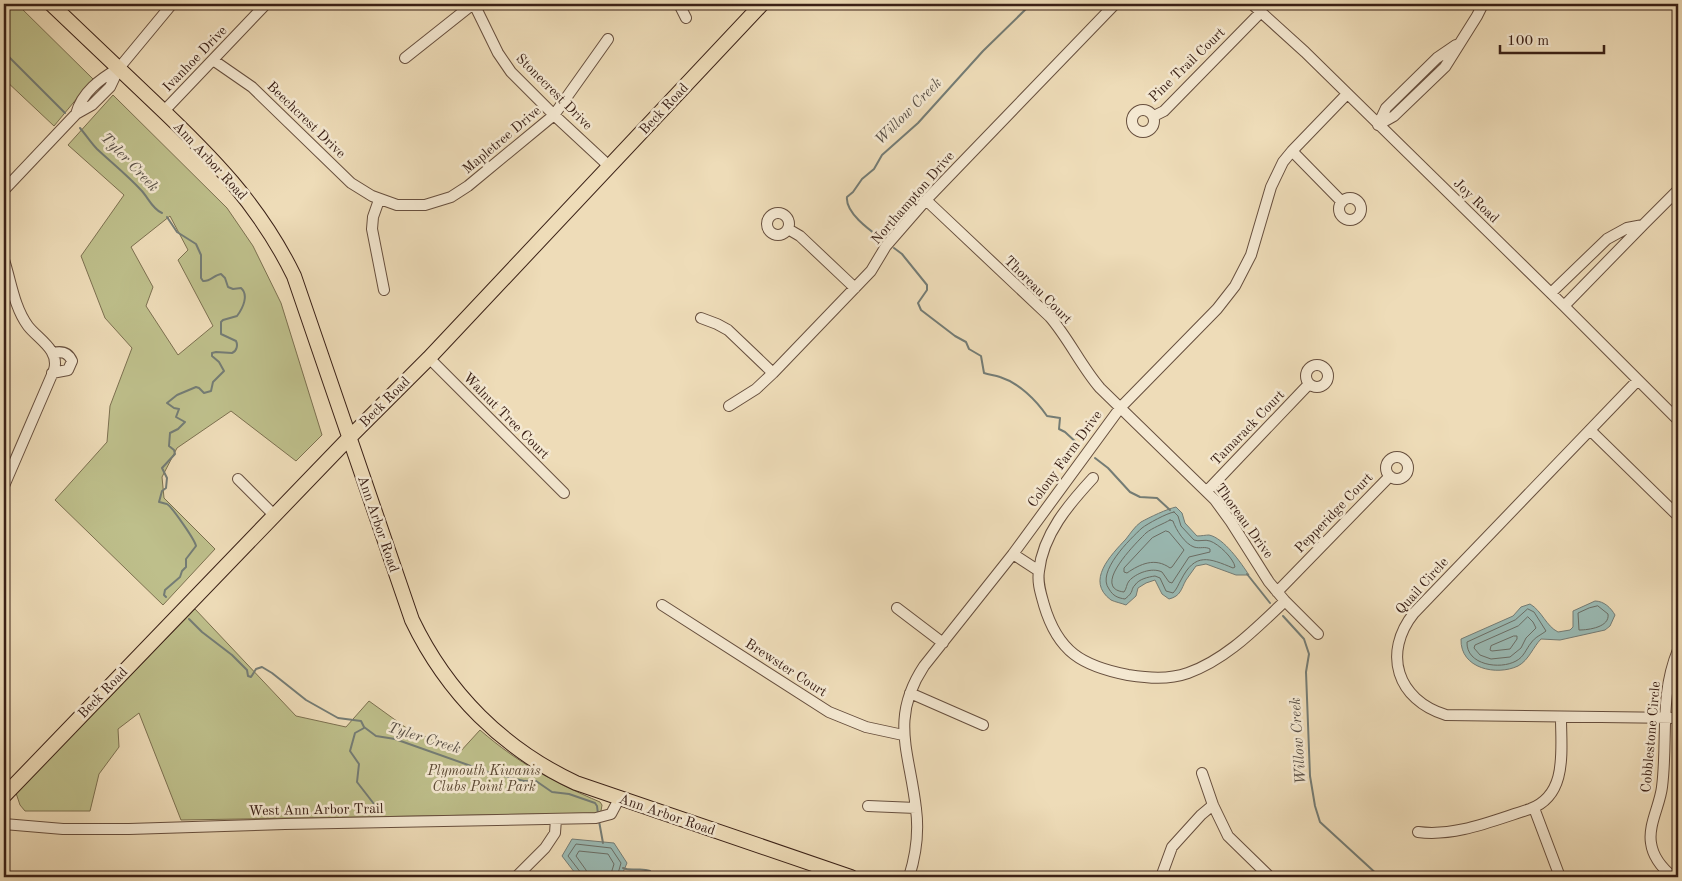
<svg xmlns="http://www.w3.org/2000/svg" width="1682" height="881" font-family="'Old Standard TT',serif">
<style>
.green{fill:#bebf8b;stroke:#7c7050;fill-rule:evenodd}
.water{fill:#9abab4;stroke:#747c75}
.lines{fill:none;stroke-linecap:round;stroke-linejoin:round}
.shore{stroke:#6a6d65;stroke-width:1}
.stream{stroke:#747c75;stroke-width:2}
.minor-casing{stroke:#674f3e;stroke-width:12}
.major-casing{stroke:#3a2016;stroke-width:16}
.minor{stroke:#f4e8d1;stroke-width:10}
.major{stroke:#eedcb8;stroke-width:14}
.labels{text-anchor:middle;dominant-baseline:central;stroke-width:5;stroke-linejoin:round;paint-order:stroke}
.street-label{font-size:14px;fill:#3a2016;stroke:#f4e8d1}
.park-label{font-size:14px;font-style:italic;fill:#5b4833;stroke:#f4e8d1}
.water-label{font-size:15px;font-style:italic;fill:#574e45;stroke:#f4e8d1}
</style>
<rect width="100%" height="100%" fill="#eedcb8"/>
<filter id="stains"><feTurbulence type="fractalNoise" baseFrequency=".004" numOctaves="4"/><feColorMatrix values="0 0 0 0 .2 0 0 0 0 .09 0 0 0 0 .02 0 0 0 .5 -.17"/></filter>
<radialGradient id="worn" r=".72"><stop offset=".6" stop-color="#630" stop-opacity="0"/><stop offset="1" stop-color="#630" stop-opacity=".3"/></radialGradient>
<!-- green -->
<path class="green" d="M4,4H17L93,79L54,126L4,79Z
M113,95L227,208L253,246L281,303L322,435L296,461L231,411L177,448L162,477L164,498L215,549L163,605L55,500L107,442L110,406L132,348L105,318L81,256L124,195L68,145ZM170,216L188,250L178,260L213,326L178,355L146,306L153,287L131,247Z
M195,609L296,716L346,727L369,701L405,727L459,753L480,730C518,763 553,782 600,802L602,805L601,811L599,813L181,820L139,713L118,729L119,747L99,774L90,811H25L20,805L16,793Z"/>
<!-- water -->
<path class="water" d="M1176,507L1182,513L1185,523L1197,536C1201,536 1206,535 1209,535C1224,538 1241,563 1249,575H1236L1206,564L1196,566C1193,571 1189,575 1186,580C1181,589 1181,596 1169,599L1162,594L1155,580L1146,583L1138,588L1136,596L1126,605C1121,603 1115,602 1111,600C1085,581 1111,555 1126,539C1130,534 1135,526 1141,522C1150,517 1167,509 1176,507Z
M1595,601C1604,601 1611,608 1615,615L1610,626L1605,630L1560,640L1541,639C1533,647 1529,660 1518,666C1497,676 1460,669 1461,639L1513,616L1521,607L1530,604C1542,611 1546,626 1558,632L1570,630L1573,627V611Z
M572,839L614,843L627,863L621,877H578L562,856Z"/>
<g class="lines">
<!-- shore -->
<path class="shore" d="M1174,512L1178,516L1181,526L1194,540C1199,542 1205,539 1210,541C1219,544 1234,559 1235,567L1233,568C1209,558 1195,552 1181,580C1178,585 1177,589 1173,593L1166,591L1160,578L1155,576C1148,577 1139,579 1135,585C1130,590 1135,591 1125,599C1118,598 1113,596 1109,589C1096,572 1130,539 1142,528C1147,524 1167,513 1174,512Z
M1170,520L1173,521C1176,530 1185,544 1194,547C1200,549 1205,546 1210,549V552L1189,557L1172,583L1169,582L1162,572C1152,567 1136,573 1129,581C1126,585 1127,588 1124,592C1090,588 1137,542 1146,533C1152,528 1163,524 1170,520Z
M1166,531L1169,532L1184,550L1172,567L1170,568C1155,557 1140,564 1127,573L1124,572V568L1152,538Z
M1598,606L1608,614C1610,627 1589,630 1579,630L1578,613L1589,608Z
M1528,609L1534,612L1546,631C1541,635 1535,637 1531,643C1526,649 1524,657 1516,661C1500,670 1466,665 1467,642L1515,620Z
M1528,617L1533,622L1536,628L1526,638L1521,648L1510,657L1491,659L1480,655L1474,648L1475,645L1518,626Z
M1514,636H1517V639L1510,649L1492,651L1490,650L1491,646Z
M582,877L581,873L568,856L576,844L611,848L621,863L617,877
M588,877L586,870L576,856L579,851L608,854L614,864L610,877"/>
<!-- stream -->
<path class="stream" d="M4,52L65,113
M80,128C86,135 91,143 97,149C112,163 127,175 141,190C148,197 152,209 162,213
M882,239C871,231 845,213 847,197L853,192L862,179L874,169L882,155L918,123L983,51L1028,7V4
M894,248L902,254L927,285V290L918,303L921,310L955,336L966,342L969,349L981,356L984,373C990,375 995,375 1000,377C1019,383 1036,400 1047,416L1060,418L1059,429L1065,432L1078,444
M1095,458L1108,468L1130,492L1140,497L1157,498L1170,510
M1247,574L1270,603
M166,597L164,595L165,590L180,577L182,571L186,567V559L196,546C195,540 172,507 167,504C166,504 160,502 159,502L162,491L166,488L167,478L162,468L175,454L174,450L169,446L170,433L178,429L185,422L176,417L179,409L174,408L167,403L177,395L196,387L199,388L204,393L211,391L213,382L224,371L219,362L212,356V353L216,352L232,353C237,351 238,345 236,341L221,334V322L223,320L237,316C243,308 249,295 241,288L233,289L228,287L225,278L221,274C214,275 210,282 203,281L201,278V255L196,244L177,232L167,217
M1283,616L1304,639L1309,654L1306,672L1310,776L1315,806L1320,822L1380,877
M189,619L202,632L232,655L247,670L248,676L251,677L256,669L262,667L272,673L306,700L338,718L361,721L364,727L376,736L395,739L488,772L524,781H536L552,792L569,794L595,803L597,806L598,814
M364,728L355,733L350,751L359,764L357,782L374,804L375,814
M599,821L603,843
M623,868C632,872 641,867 650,871"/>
<!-- minor casing -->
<g class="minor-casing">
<path id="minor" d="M474,4L498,53L511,72L554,115L610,167
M679,4L686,18
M1252,4L1305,52L1564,306L1678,420
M405,58L473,4
M213,60L252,87L351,183L372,196L397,205H425L451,197L468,186L554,115L608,39
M1132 121a11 11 0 1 1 22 0a11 11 0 1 1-22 0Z
M164,111L266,4
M76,114C82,92 100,79 119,68
M1154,116L1164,111L1261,12
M1378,125L1394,116L1445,67L1477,16L1483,4
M1378,125L1386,108L1437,58L1456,45
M1292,151L1342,202
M4,190L76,114L92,105L110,87L119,68L172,4
M1339 209a11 11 0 1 1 22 0a11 11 0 1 1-22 0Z
M379,200L373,217L372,229L384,290
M926,200L1050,317C1069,339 1081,366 1100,388L1215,500L1231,522L1269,582L1285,601L1318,634
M767 224a11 11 0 1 1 22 0a11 11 0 1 1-22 0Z
M1643,225L1678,190
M788,229L800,236L855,288
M4,260C11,281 14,307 28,326C38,339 60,350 54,370L4,486
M1551,293L1607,239L1627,228L1643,225L1564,306
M701,318L717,324L728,330L773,373
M429,358L564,493
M1306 376a11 11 0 1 1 22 0a11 11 0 1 1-22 0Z
M52,373L68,370L72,361C68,352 61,351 53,353
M1638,380L1414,613C1382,653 1397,700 1446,715L1678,718
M729,406L756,389L773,373L871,271L886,246L926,200L1115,4
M1590,430L1678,516
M1386 468a11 11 0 1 1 22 0a11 11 0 1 1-22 0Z
M1093,478C1069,504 1043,534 1039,571C1037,583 1041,594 1044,605C1058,652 1082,666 1128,675C1148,678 1168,680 1188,673C1227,659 1256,628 1285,601
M238,479L274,515
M1207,491L1309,384
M1013,554L1039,571
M1277,592L1390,476
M662,605L829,712L866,727L903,735
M897,608L943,643
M910,693L983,725
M1202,773L1213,805L1228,836L1270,877
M868,806L916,808
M1534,808L1560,877
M4,824L63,829H129L285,824L596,818L611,814L619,799
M1418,832C1456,837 1494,820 1530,809C1568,795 1561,751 1561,717
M516,877L545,848L555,833L556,819
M909,877C916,855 919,832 916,809C910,753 889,719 924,666L1013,554L1120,408L1217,309L1235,286L1251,255L1271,187L1283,162L1292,151L1347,94
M1161,877L1172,847L1201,815L1213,805
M1673,877C1662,868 1653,858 1651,843C1648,825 1660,805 1662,787C1668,740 1659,696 1678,650"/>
</g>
<!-- major casing -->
<g class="major-casing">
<path id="major" d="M51,4C85,36 119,69 154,102C211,156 259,204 294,276L412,620C447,693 503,749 576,783L851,877
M4,796L349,438L429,358L762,4"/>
</g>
<!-- minor -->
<use href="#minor" class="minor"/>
<!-- major -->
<use href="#major" class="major"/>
</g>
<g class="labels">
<!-- street labels -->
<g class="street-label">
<text transform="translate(195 59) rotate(-46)">Ivanhoe Drive</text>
<text transform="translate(1187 65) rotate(-44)">Pine Trail Court</text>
<text transform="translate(554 92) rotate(45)">Stonecrest Drive</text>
<text transform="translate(664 109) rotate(-47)">Beck Road</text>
<text transform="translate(306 120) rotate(44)">Beechcrest Drive</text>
<text transform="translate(502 140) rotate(-40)">Mapletree Drive</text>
<text transform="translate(210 161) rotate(47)">Ann Arbor Road</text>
<text transform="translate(913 198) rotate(-49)">Northampton Drive</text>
<text transform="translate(1476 201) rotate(44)">Joy Road</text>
<text transform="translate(1038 290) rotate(45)">Thoreau Court</text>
<text transform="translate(385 402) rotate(-45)">Beck Road</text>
<text transform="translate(506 416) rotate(45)">Walnut Tree Court</text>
<text transform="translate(1248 428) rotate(-46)">Tamarack Court</text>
<text transform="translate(1065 459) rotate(-54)">Colony Farm Drive</text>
<text transform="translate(1334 513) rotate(-46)">Pepperidge Court</text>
<text transform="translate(1244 521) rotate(54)">Thoreau Drive</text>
<text transform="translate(378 524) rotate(71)">Ann Arbor Road</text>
<text transform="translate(1422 586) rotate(-48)">Quail Circle</text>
<text transform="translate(786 668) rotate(33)">Brewster Court</text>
<text transform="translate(103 693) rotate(-46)">Beck Road</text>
<text transform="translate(1651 737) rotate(-85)">Cobblestone Circle</text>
<text transform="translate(316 810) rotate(-1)">West Ann Arbor Trail</text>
<text transform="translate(667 815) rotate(19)">Ann Arbor Road</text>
</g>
<!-- park labels -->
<g class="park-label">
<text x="484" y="771">Plymouth Kiwanis<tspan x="484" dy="16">Clubs Point Park</tspan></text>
</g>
<!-- water labels -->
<g class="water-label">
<text transform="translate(909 112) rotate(-45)">Willow Creek</text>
<text transform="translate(129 163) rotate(46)">Tyler Creek</text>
<text transform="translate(424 739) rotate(17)">Tyler Creek</text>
<text transform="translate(1299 741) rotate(-94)">Willow Creek</text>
</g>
</g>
<!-- margin -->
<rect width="1682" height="881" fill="none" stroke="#eedcb8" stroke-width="20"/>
<rect x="5" y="5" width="1672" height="871" fill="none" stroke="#3a2016" stroke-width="2.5"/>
<rect x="10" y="10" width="1662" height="861" fill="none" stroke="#3a2016"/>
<!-- scale -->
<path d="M1500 45v8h104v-8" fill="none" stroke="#3a2016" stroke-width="2.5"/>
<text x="1507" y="45" font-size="15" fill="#3a2016" stroke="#f4e8d1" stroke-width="4" paint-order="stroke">100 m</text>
<rect width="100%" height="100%" filter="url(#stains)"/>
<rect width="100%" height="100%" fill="url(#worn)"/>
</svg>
